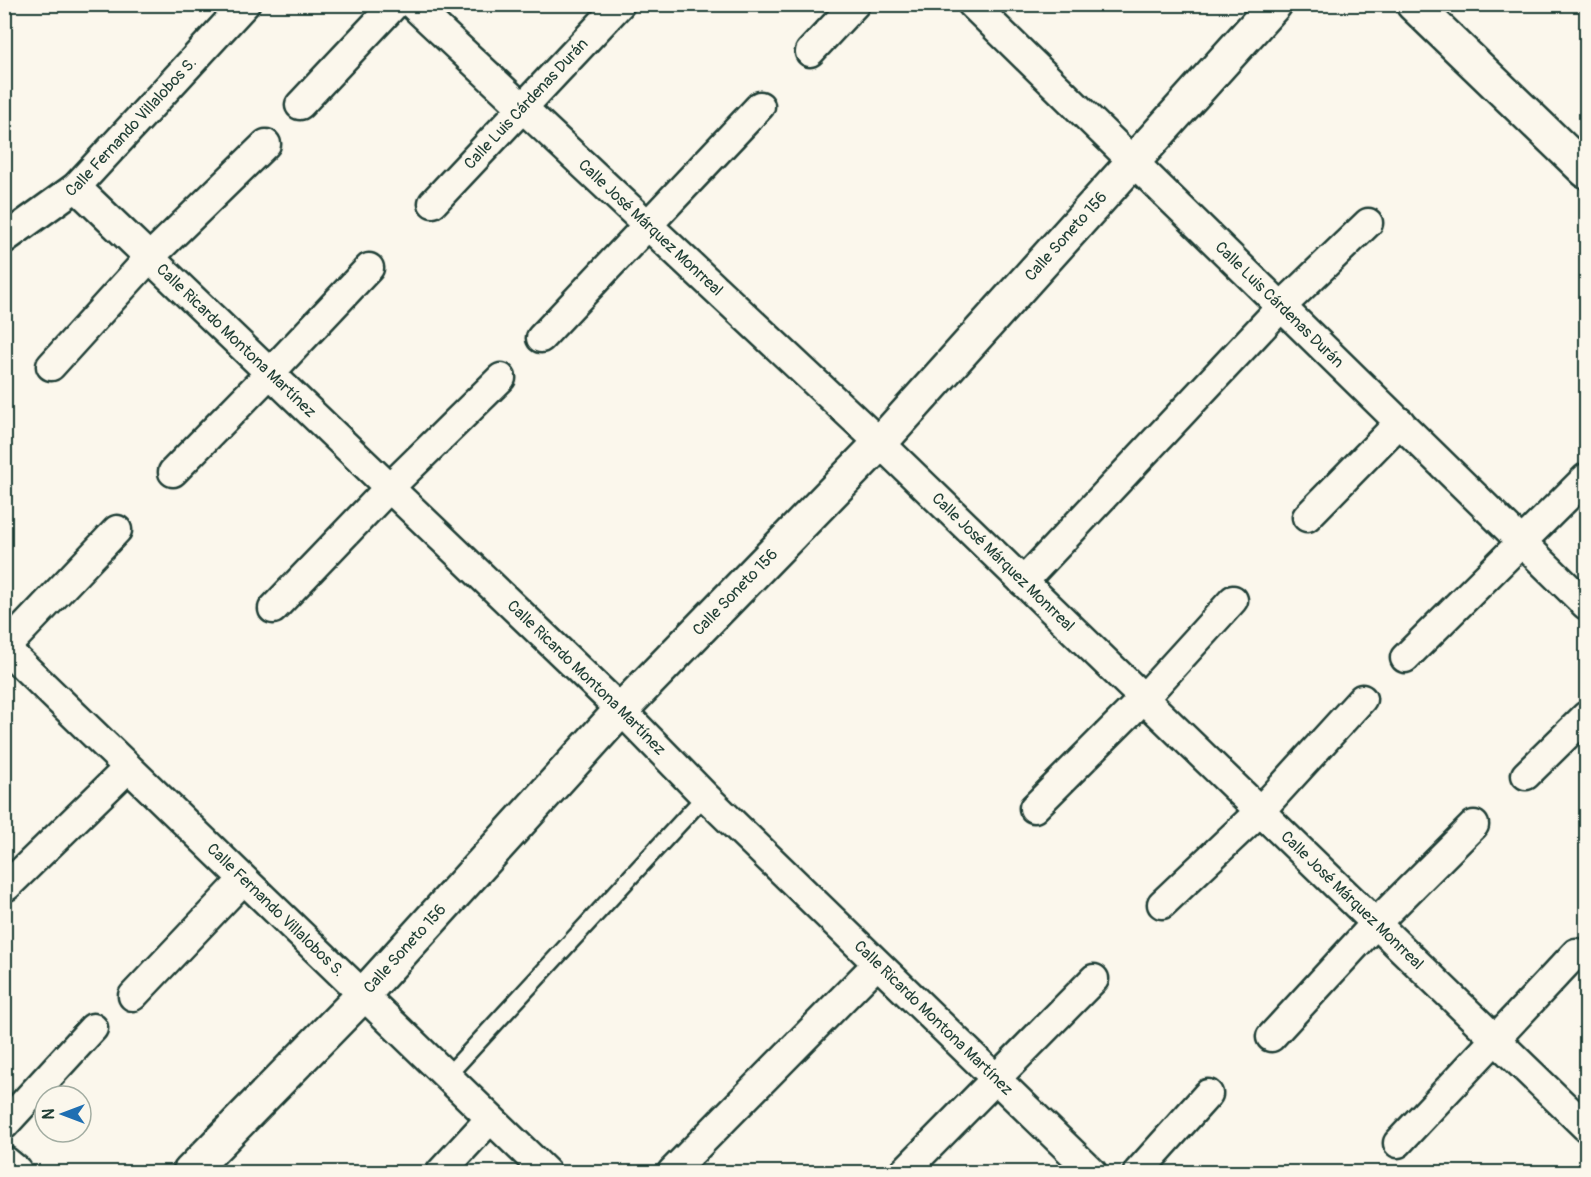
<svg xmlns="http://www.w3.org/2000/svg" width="1591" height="1177" font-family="Pangolin,sans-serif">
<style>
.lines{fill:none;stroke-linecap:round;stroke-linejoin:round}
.lane-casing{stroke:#1f3d34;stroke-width:20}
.street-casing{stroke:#1f3d34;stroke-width:33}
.secondary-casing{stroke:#1f3d34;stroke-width:38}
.lane{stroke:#fbf7ec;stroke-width:15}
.street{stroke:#fbf7ec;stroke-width:28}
.secondary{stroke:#fbf7ec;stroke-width:33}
.labels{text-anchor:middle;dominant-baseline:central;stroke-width:4.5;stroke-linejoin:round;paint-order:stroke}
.street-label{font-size:16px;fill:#1f3d34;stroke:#fbf7ec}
</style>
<rect width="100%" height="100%" fill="#fbf7ec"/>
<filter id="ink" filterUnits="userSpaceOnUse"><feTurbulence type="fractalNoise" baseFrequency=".0167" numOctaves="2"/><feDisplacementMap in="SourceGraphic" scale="12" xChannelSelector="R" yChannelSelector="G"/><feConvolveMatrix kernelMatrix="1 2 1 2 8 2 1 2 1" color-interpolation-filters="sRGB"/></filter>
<g filter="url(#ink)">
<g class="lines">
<!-- lane casing -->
<g class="lane-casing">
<path id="lane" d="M447,1076L705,796"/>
</g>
<!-- street casing -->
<g class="street-casing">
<g id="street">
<path id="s1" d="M412,4L880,443L1586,1127"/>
<path id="s2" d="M972,4L1586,605"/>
<path d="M810,52L855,4"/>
<path d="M300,105L395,4"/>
<path id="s3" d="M76,187L621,710L705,796L1092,1172"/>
<path id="s4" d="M433,203L620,4"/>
<path id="s5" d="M4,239L76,187L245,4"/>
<path d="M541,338L760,106"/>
<path d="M51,366L150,257L266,144"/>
<path d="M173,472L270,373L369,268"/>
<path d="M1307,517L1400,422"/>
<path d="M1023,582L1281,307L1368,223"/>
<path d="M273,609L388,489L501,378"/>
<path id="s6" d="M4,647L546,1172"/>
<path d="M4,649L117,530"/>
<path d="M1405,658L1586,478"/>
<path d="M1526,775L1586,716"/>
<path d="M1034,808L1143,699L1233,600"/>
<path d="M7,886L128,768"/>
<path d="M1162,904L1260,811L1362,699"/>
<path d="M133,996L243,880"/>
<path d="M1271,1037L1376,923L1474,825"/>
<path d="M4,1125L93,1028"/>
<path d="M1398,1143L1576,953"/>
<path d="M441,1172L490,1119"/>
<path d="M672,1172L877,964"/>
<path d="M904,1172L1094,979"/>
<path d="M1138,1172L1208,1094"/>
</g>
</g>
<!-- secondary casing -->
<g class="secondary-casing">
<g id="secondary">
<path d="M1413,4L1586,171"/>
<path d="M4,1163L15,1172"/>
<path id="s7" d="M190,1172L362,996L621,710L880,443L1275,4"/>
</g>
</g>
<!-- lane -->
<use href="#lane" class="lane"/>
<!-- street -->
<use href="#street" class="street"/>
<!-- secondary -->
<use href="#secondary" class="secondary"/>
</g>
</g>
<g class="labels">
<!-- street labels -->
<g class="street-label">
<text stroke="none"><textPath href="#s4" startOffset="136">Calle Luis Cárdenas Durán</textPath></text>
<text stroke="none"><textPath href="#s5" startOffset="170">Calle Fernando Villalobos S.</textPath></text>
<text stroke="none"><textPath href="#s1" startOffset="327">Calle José Márquez Monrreal</textPath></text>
<text stroke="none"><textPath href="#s7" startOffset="1282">Calle Soneto 156</textPath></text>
<text stroke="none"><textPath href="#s2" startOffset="430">Calle Luis Cárdenas Durán</textPath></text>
<text stroke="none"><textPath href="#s3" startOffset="222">Calle Ricardo Montona Martínez</textPath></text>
<text stroke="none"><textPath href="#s1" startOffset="813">Calle José Márquez Monrreal</textPath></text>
<text stroke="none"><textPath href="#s7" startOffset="796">Calle Soneto 156</textPath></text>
<text stroke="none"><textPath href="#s3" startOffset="708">Calle Ricardo Montona Martínez</textPath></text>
<text stroke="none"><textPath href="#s1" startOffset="1299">Calle José Márquez Monrreal</textPath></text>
<text stroke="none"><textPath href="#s6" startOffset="378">Calle Fernando Villalobos S.</textPath></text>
<text stroke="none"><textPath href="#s7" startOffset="310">Calle Soneto 156</textPath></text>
<text stroke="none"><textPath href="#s3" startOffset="1194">Calle Ricardo Montona Martínez</textPath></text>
</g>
</g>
<!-- margin -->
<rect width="1591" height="1177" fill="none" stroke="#fbf7ec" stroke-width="24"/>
<rect x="12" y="12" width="1567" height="1153" fill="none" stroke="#1f3d34" stroke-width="2" filter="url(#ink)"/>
<!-- north arrow -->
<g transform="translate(63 1114) rotate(270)"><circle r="28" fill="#fbf7ec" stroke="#a3ada2" stroke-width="1.5"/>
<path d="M0-4.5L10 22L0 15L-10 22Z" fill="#1f6fb2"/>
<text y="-9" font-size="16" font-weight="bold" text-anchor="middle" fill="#1f3d34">N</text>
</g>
</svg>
